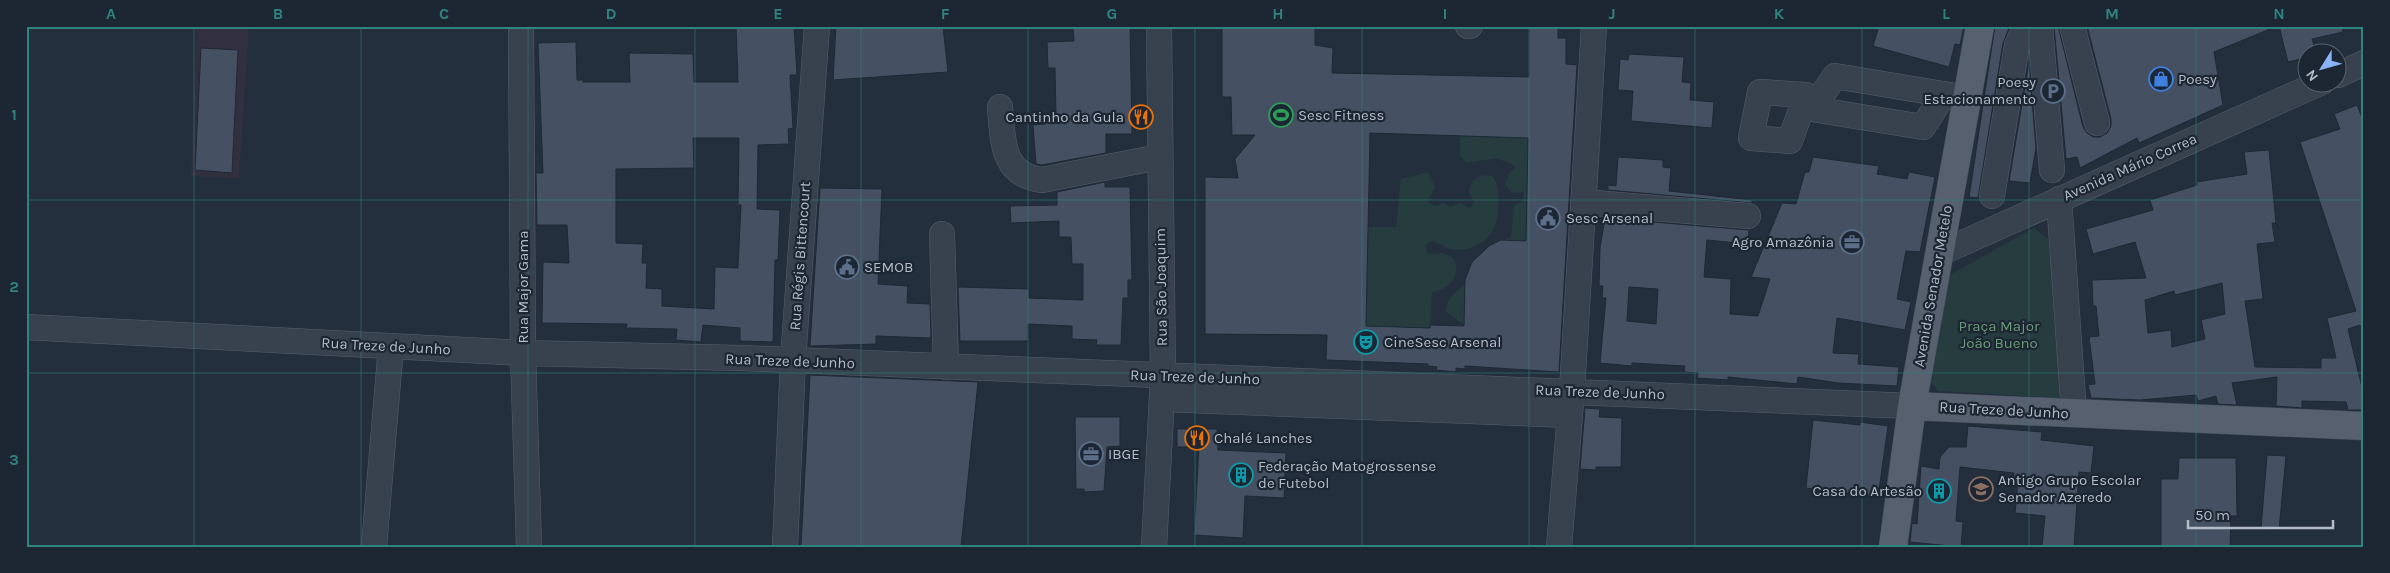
<svg xmlns="http://www.w3.org/2000/svg" width="2390" height="573" font-family="Karla,sans-serif">
<style>
.medical{fill:#32303f}
.green{fill:#263c3f}
.building{fill:#455162;stroke:#1f2835;fill-rule:evenodd}
.lines{fill:none;stroke-linecap:round;stroke-linejoin:round}
.minor-casing{stroke:#565f6c;stroke-width:26}
.major-casing{stroke:#414a57;stroke-width:29}
.minor{stroke:#38414e;stroke-width:25}
.major{stroke:#56606e;stroke-width:28}
.grid{fill:none;stroke:#308480;stroke-width:1;stroke-opacity:0.55}
.labels{text-anchor:middle;dominant-baseline:central;stroke-width:4.5;stroke-linejoin:round;paint-order:stroke}
.poi-label{font-size:15px;fill:#b4bcc9;stroke:#1d2633;text-anchor:start}
.street-label{font-size:15px;fill:#b4bcc9;stroke:#1d2633}
.park-label{font-size:15px;fill:#6b9a76;stroke:#1d2633}
.neatline{fill:none;stroke:#308480;stroke-width:2}
.grid-label{font-size:16px;text-anchor:middle;font-weight:bold;fill:#308480}
</style>
<rect width="100%" height="100%" fill="#242f3e"/>
<!-- medical -->
<path class="medical" d="M197,26H249L239,178L191,176Z"/>
<!-- green -->
<path class="green" d="M1460,136L1528,138L1526,241L1504,240L1511,237L1514,205L1522,202L1524,192L1513,193L1505,185L1508,175L1516,166L1496,158L1466,163L1460,156Z
M1428,172L1435,187L1428,201L1429,203L1436,206L1444,203L1450,207L1461,203L1469,208L1472,206L1474,201L1469,193C1469,180 1479,173 1492,176C1500,185 1498,196 1498,209C1498,234 1479,253 1452,249C1444,248 1439,242 1431,241L1425,246L1427,253C1433,256 1440,251 1446,254C1461,260 1458,278 1447,286C1443,289 1437,291 1432,293L1430,328L1366,326L1368,227H1396L1401,179Z
M2034,228L2048,239L2051,259L2063,388L2058,398L1938,391L1930,381L1948,276Z
M1465,285L1466,326L1445,311C1446,300 1456,291 1465,285Z"/>
<!-- building -->
<path class="building" d="M736,26H794L797,75H790L793,128L788,129L789,144L758,145L757,209L780,210L778,260H775L773,342L740,341V328L703,325L701,342L676,340L677,329L626,328L627,324L542,323L543,262L569,263L567,225H537L536,173H543L538,43L576,42L577,80H583V82H630L629,53L693,54L694,82H738ZM693,138H739L738,205H741L738,268L715,267L714,309L662,306V289L646,288L647,263H642L643,244L616,243V169L694,168Z
M836,26H943L948,72L833,80Z
M1073,26H1130L1132,134H1106V153L1042,165L1036,164L1033,125L1045,124V116L1056,115L1055,68H1048L1047,42L1074,41Z
M1222,26H1315V45L1333,48L1332,73L1529,77V26H1558V38H1566V64L1577,65L1559,372L1465,366V369L1456,368V372L1436,370L1437,367L1428,366V364L1326,360L1327,335L1205,334V177L1238,178L1235,159L1255,135H1232L1231,97H1222ZM1370,133L1528,138L1526,241L1501,240L1489,246L1472,262L1465,280L1464,326L1430,325V328L1366,326Z
M1879,26H1964L1960,45L1955,44L1949,67L1873,46Z
M1995,26H2010L2003,43L1978,198L1969,197Z
M2054,26H2058L2083,127L2087,133L2093,137H2100L2107,133L2111,126V119L2087,26L2275,27L2214,52L2223,105L2139,143L2137,138L2080,168L2077,157L2066,159Z
M2279,26H2342L2343,32L2312,39L2316,52H2308V57L2288,62Z
M201,48L238,50L232,173L195,170Z
M1629,54L1684,57L1682,82L1691,83L1690,100L1714,102L1712,128L1631,121L1633,91L1618,90L1620,59L1628,60Z
M2029,63L2036,148L2030,183L2009,181Z
M2357,105L2364,123V326L2361,327L2360,325L2348,329L2364,396V410H2348L2346,402L2302,401V408L2276,406L2277,377L2232,383L2237,405L2218,404L2216,396L2198,401L2196,395L2140,400L2091,398L2088,385L2095,384L2089,337L2099,336L2096,306H2093L2092,280L2146,278L2135,242L2093,254L2086,229L2153,210L2150,200L2197,185L2196,182L2247,174L2244,152L2269,150L2276,223H2272L2275,242L2257,244L2263,299L2245,301L2255,367L2321,368V358H2336L2327,318L2356,311L2300,142L2340,129L2334,114ZM2222,283L2225,314L2201,320L2205,339L2172,347L2171,330L2148,333L2145,300L2174,291L2175,295Z
M1618,157L1663,160V167L1671,168L1669,191L1752,200V203L1608,190V185L1616,186Z
M1813,157L1879,166L1877,174L1907,179L1909,172L1935,177L1920,252L1906,251L1897,299L1911,302L1905,330L1837,318L1833,353L1859,354L1858,364L1899,367L1897,386L1838,383L1798,377L1797,384L1728,377V380L1697,378L1698,373L1684,372L1685,366L1632,363V366L1600,363L1606,298H1602L1603,286H1599L1600,248L1605,218L1749,230L1748,244L1707,240L1704,277L1731,279L1730,314L1758,316L1770,279L1751,277L1782,203L1796,204L1805,172H1809ZM1629,287L1658,289L1656,324L1627,321Z
M1105,182V187H1130L1132,280H1128V298H1123L1121,345H1096L1097,340L1072,339V326L1028,324V341H960L958,287L1029,289V298L1083,300V264H1072L1071,237H1059V221L1011,223L1010,206L1057,205V192Z
M820,188L882,189L878,284L908,286L907,303L930,304L931,338L876,336V344L810,346Z
M810,375L978,382L961,547H801Z
M1585,408L1600,409L1599,417L1622,418L1621,467H1596V470L1580,469Z
M1075,417H1120V446L1107,447L1104,491L1084,492V489H1076Z
M1813,420L1860,425V422L1888,426L1878,497L1806,488Z
M1968,426L2042,432L2041,440L2094,446L2091,473L2079,472L2074,547H2042L2045,516L2015,513L2018,480H2013L2014,473L1960,467L1956,521L1963,522L1961,547L1910,542L1912,523L1917,524L1921,466L1939,469L1940,457L1949,447H1966Z
M1177,429H1217L1218,450L1286,453L1284,498L1245,496L1243,538L1194,535L1199,447H1177Z
M2267,455L2286,456L2279,530L2261,528Z
M2179,458H2236L2237,516H2231L2230,547H2161V479H2178Z"/>
<g class="lines">
<!-- minor casing -->
<g class="minor-casing">
<path id="minor" d="M521,26L523,353L529,547
M1468,26H1470
M2040,26L2052,170
M2072,26L2097,123
M2338,75L2364,63
M1000,107C1003,140 1001,175 1042,180L1159,157
M1802,107L1806,95L1760,92L1751,138L1790,141L1802,107L1812,109L1835,76L1967,98
M1812,109L1923,127L1944,94
M1992,196L2017,45L2026,26
M2059,199L2074,414
M1583,202L1748,216
M942,234L946,367
M1938,254L2322,82
M26,327L523,353L741,358L1912,406
M1162,399L1569,415
M374,547L391,346
M785,547L793,360L817,26
M1154,547L1163,376L1159,26
M1559,547L1572,390L1594,26"/>
</g>
<!-- major casing -->
<g class="major-casing">
<path id="major" d="M1912,406L2364,426
M1893,547L1912,406L1980,26"/>
</g>
<!-- minor -->
<use href="#minor" class="minor"/>
<!-- major -->
<use href="#major" class="major"/>
</g>
<!-- grid -->
<path class="grid" d="M194,26V547M361,26V547M528,26V547M695,26V547M861,26V547M1028,26V547M1195,26V547M1362,26V547M1529,26V547M1695,26V547M1862,26V547M2029,26V547M2196,26V547M26,200H2364M26,373H2364"/>
<!-- icons -->
<defs>
<g id="shop-ring" transform="scale(1.25)"><circle r="9.5" fill="#1d2633" stroke="#3f7fe0" stroke-width="1.5"/><path d="M-5-2.5h2.3a2.7 3.5 0 0 1 5.4 0H5L5.5 6h-11ZM-1.5-2.5h3a1.5 2.3 0 0 0-3 0Z" fill="#3f7fe0"/></g>
<g id="parking-ring" transform="scale(1.25)"><circle r="9.5" fill="#1d2633" stroke="#5c6f8a" stroke-width="1.5"/><path d="M-3.5-5.5H1a3.5 3.5 0 0 1 0 7H-1V5.5H-3.5ZM-1-3.4V-.6H.8a1.4 1.4 0 0 0 0-2.8Z" fill="#5c6f8a"/></g>
<g id="stadium-ring" transform="scale(1.25)"><circle r="9.5" fill="#1d2633" stroke="#2e9e5b" stroke-width="1.5"/><path d="M0-5a6.5 5 0 1 0 0 10a6.5 5 0 1 0 0-10ZM-3.5-1.8h7v3.6h-7Z" fill="#2e9e5b"/></g>
<g id="restaurant-ring" transform="scale(1.25)"><circle r="9.5" fill="#1d2633" stroke="#e8710a" stroke-width="1.5"/><path d="M-5-6h1v4h1v-4h1v4h1v-4h1v5L-1.5 .5V6h-2V.5L-5-1ZM5-6V6H3V1.5H1.5Q1.5-4 5-6Z" fill="#e8710a"/></g>
<g id="civic-ring" transform="scale(1.25)"><circle r="9.5" fill="#1d2633" stroke="#5c6f8a" stroke-width="1.5"/><path d="M-.6-6.5H3V-4.5H.6V-3L4-1V1h2V6H-6V1h2V-1L-.6-3ZM-1.2 2.5V6h2.4V2.5Z" fill="#5c6f8a"/></g>
<g id="office-ring" transform="scale(1.25)"><circle r="9.5" fill="#1d2633" stroke="#5c6f8a" stroke-width="1.5"/><path d="M-6-3h4V-5.5h4V-3h4V5H-6ZM-1-4.5V-3h2v-1.5ZM-6 0V1H6V0Z" fill="#5c6f8a"/></g>
<g id="theatre-ring" transform="scale(1.25)"><circle r="9.5" fill="#1d2633" stroke="#0f9aa8" stroke-width="1.5"/><path d="M-5-5.5Q0-4 5-5.5V0Q5 5 0 6Q-5 5-5 0ZM-3.3-2.5H-1v1.5H-3.3ZM1-2.5H3.3v1.5H1ZM-2.8 1Q0 5.5 2.8 1Z" fill="#0f9aa8"/></g>
<g id="building-ring" transform="scale(1.25)"><circle r="9.5" fill="#1d2633" stroke="#0f9aa8" stroke-width="1.5"/><path d="M-4-6H4V6H1V3H-1V6H-4ZM-2.5-4.3h1.7v1.8h-1.7ZM.8-4.3h1.7v1.8H.8ZM-2.5-1h1.7V.8h-1.7ZM.8-1h1.7V.8H.8Z" fill="#0f9aa8"/></g>
<g id="school-ring" transform="scale(1.25)"><circle r="9.5" fill="#1d2633" stroke="#8d6e63" stroke-width="1.5"/><path d="M0-5L7-2L0 1L-7-2ZM-4 1L0 2.5L4 1V4Q0 6-4 4Z" fill="#8d6e63"/></g>
</defs>
<g fill-rule="evenodd">
<use href="#shop-ring" x="2161" y="79"/>
<use href="#parking-ring" x="2053" y="91"/>
<use href="#stadium-ring" x="1281" y="115"/>
<use href="#restaurant-ring" x="1141" y="117"/>
<use href="#civic-ring" x="1548" y="218"/>
<use href="#office-ring" x="1852" y="242"/>
<use href="#civic-ring" x="847" y="267"/>
<use href="#theatre-ring" x="1366" y="342"/>
<use href="#restaurant-ring" x="1197" y="438"/>
<use href="#office-ring" x="1091" y="454"/>
<use href="#building-ring" x="1241" y="475"/>
<use href="#school-ring" x="1981" y="489"/>
<use href="#building-ring" x="1939" y="491"/>
</g>
<g class="labels">
<!-- poi labels -->
<g class="poi-label">
<text x="2178" y="79">Poesy</text>
<text x="2036" y="82" text-anchor="end">Poesy<tspan x="2036" dy="17">Estacionamento</tspan></text>
<text x="1298" y="115">Sesc Fitness</text>
<text x="1124" y="117" text-anchor="end">Cantinho da Gula</text>
<text x="1566" y="218">Sesc Arsenal</text>
<text x="1834" y="242" text-anchor="end">Agro Amazônia</text>
<text x="864" y="267">SEMOB</text>
<text x="1384" y="342">CineSesc Arsenal</text>
<text x="1214" y="438">Chalé Lanches</text>
<text x="1108" y="454">IBGE</text>
<text x="1258" y="466">Federação Matogrossense<tspan x="1258" dy="17">de Futebol</tspan></text>
<text x="1998" y="480">Antigo Grupo Escolar<tspan x="1998" dy="17">Senador Azeredo</tspan></text>
<text x="1922" y="491" text-anchor="end">Casa do Artesão</text>
</g>
<!-- street labels -->
<g class="street-label">
<text transform="translate(2130 167) rotate(-24)">Avenida Mário Correa</text>
<text transform="translate(800 256) rotate(-86)">Rua Régis Bittencourt</text>
<text transform="translate(1933 286) rotate(-80)">Avenida Senador Metelo</text>
<text transform="translate(523 287) rotate(-90)">Rua Major Gama</text>
<text transform="translate(1161 287) rotate(-91)">Rua São Joaquim</text>
<text transform="translate(386 346) rotate(3)">Rua Treze de Junho</text>
<text transform="translate(790 361) rotate(2)">Rua Treze de Junho</text>
<text transform="translate(1195 377) rotate(2)">Rua Treze de Junho</text>
<text transform="translate(1600 392) rotate(2)">Rua Treze de Junho</text>
<text transform="translate(2004 410) rotate(3)">Rua Treze de Junho</text>
</g>
<!-- park labels -->
<g class="park-label">
<text x="1999" y="326">Praça Major<tspan x="1999" dy="17">João Bueno</tspan></text>
</g>
</g>
<!-- border -->
<rect width="2390" height="573" fill="none" stroke="#1d2633" stroke-width="55"/>
<!-- north arrow -->
<g transform="translate(2322 68) rotate(233)"><circle r="24" fill="#1d2633" stroke="#59626f"/>
<path d="M0-4L9 19L0 12L-9 19Z" fill="#8ab4f8"/>
<text y="-8" font-size="14" font-weight="bold" text-anchor="middle" fill="#b4bcc9">N</text>
</g>
<!-- scale -->
<path d="M2188 520v8h145v-8" fill="none" stroke="#b4bcc9" stroke-width="2.5"/>
<text x="2195" y="520" font-size="15" fill="#b4bcc9" stroke="#1d2633" stroke-width="4" paint-order="stroke">50 m</text>
<rect x="28" y="28" width="2334" height="518" class="neatline"/>
<g class="grid-label">
<text x="111" y="19">A</text>
<text x="278" y="19">B</text>
<text x="444" y="19">C</text>
<text x="611" y="19">D</text>
<text x="778" y="19">E</text>
<text x="945" y="19">F</text>
<text x="1112" y="19">G</text>
<text x="1278" y="19">H</text>
<text x="1445" y="19">I</text>
<text x="1612" y="19">J</text>
<text x="1779" y="19">K</text>
<text x="1946" y="19">L</text>
<text x="2112" y="19">M</text>
<text x="2279" y="19">N</text>
<text x="14" y="120">1</text>
<text x="14" y="292">2</text>
<text x="14" y="465">3</text>
</g>
</svg>
